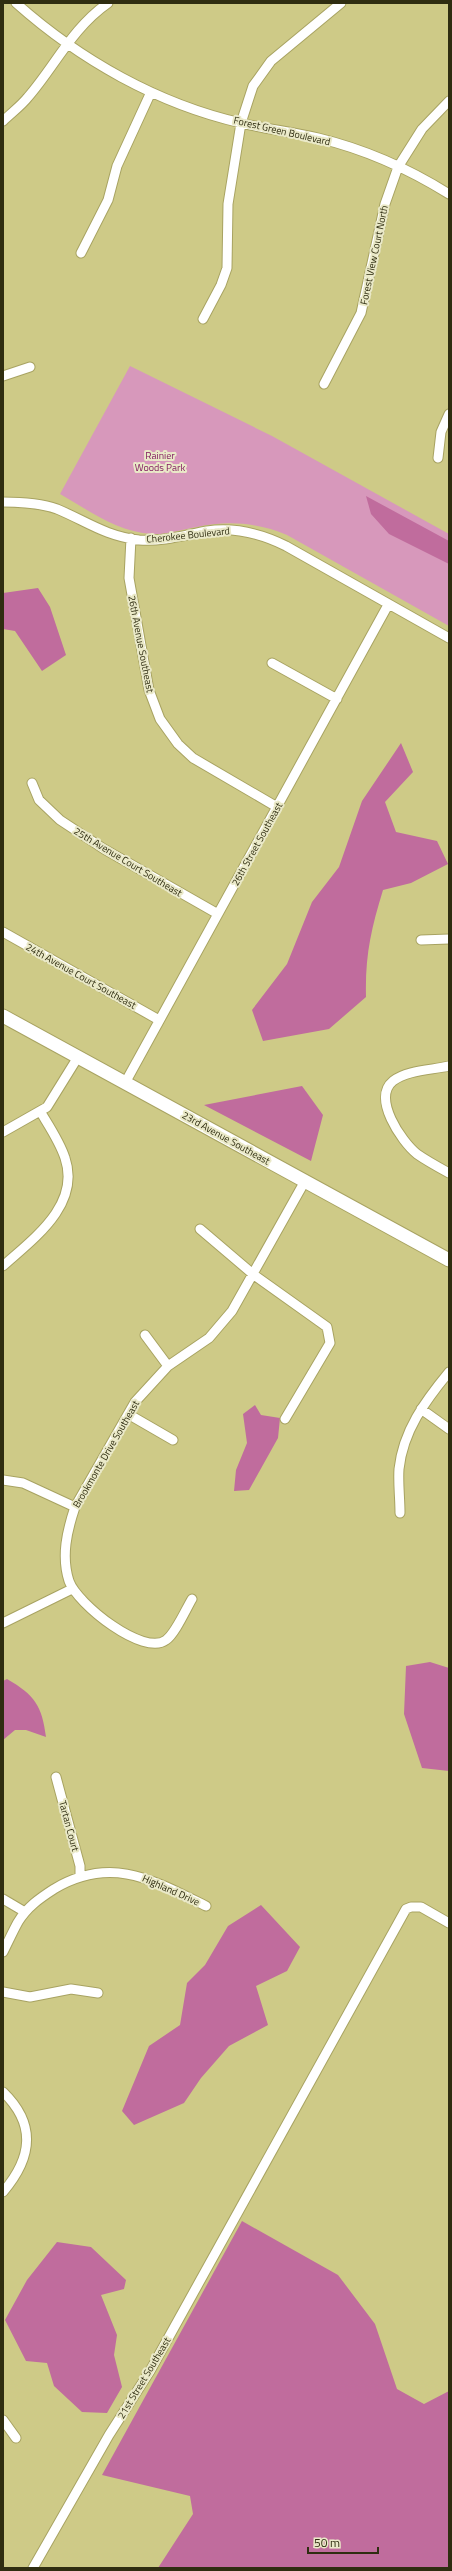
<svg xmlns="http://www.w3.org/2000/svg" width="452" height="2571" font-family="'Titillium Web',sans-serif">
<style>
.green{fill:#d798bb}
.forest{fill:#c06c9d}
.lines{fill:none;stroke-linecap:round;stroke-linejoin:round}
.street-casing{stroke:#a8a362;stroke-width:11}
.secondary-casing{stroke:#a8a362;stroke-width:15}
.street{stroke:#fff;stroke-width:9}
.secondary{stroke:#fff;stroke-width:13}
.labels{text-anchor:middle;dominant-baseline:central;stroke-width:4;stroke-linejoin:round;paint-order:stroke}
.street-label{font-size:10px;fill:#2f2d11;stroke:#eae9c8}
.park-label{font-size:10px;fill:#7e165c;stroke:#eae9c8}
</style>
<rect width="100%" height="100%" fill="#ceca87"/>
<!-- green -->
<path class="green" d="M130,366L272,436L449,534V626L287,535C258,523 228,520 197,527C183,529 167,535 152,534C117,532 90,511 60,494Z"/>
<!-- forest -->
<path class="forest" d="M366,496L449,541V564L389,534L371,514Z
M38,588L50,607L66,655L42,671L15,631L3,629V593Z
M401,743L413,772L385,802L396,832L437,841L448,864L411,883L383,890C371,929 365,956 366,997L329,1029L263,1041L252,1010L287,964L312,902L339,867L362,801Z
M302,1086L323,1115L311,1161L204,1105Z
M255,1405L261,1415L280,1418L278,1438L249,1490L234,1491L236,1470L247,1443L243,1414Z
M430,1662L449,1668V1771L422,1768L404,1714L406,1666Z
M7,1679C35,1695 42,1706 46,1737L26,1730H15L3,1740V1681Z
M261,1905L300,1947L287,1971L256,1986L268,2025L229,2046L201,2078L184,2103L134,2125L122,2111L149,2046L180,2025L187,1983L205,1965L228,1926Z
M242,2221L338,2275L375,2324L397,2389L424,2404L449,2391V2568H158L193,2514L190,2496L102,2475Z
M57,2242L91,2247L126,2280L124,2289L101,2295L117,2335L114,2355L122,2387L107,2413L82,2412L54,2386L47,2363L26,2361L5,2320L27,2280Z"/>
<g class="lines">
<!-- street casing -->
<g class="street-casing">
<path id="street" d="M16,3C80,60 158,104 241,123C266,129 293,132 318,138C364,149 409,169 449,194
M3,121C11,113 21,106 28,97C55,66 72,28 108,3
M81,253L108,200L117,166L151,92
M203,319L221,285L227,268L228,204L241,123L253,86L271,61L341,3
M3,376L30,367
M324,384L361,313L385,204L398,167L422,129L449,101
M438,458L441,432L449,414
M3,502C21,502 40,503 57,509C86,521 105,536 139,540C162,542 185,535 207,531C235,527 262,534 286,546L449,638
M131,538L129,578L149,690L160,719L178,744L193,758L277,807
M272,663L337,699
M32,783L39,800L60,820L104,849L218,914
M3,932L159,1020
M421,940L449,939
M449,1066C432,1070 407,1070 393,1081C372,1098 401,1141 417,1154C427,1161 438,1167 449,1173
M125,1083L388,605
M3,1132L47,1107L78,1057
M200,1229L254,1275L327,1327L330,1343L285,1419
M3,1266C33,1239 81,1205 65,1158C60,1142 49,1126 40,1111
M145,1335L168,1366
M421,1409L449,1429
M128,1414L173,1440
M3,1480L23,1483L75,1507
M400,1513C400,1498 398,1483 399,1469C403,1431 425,1401 449,1372
M192,1599C186,1609 175,1634 166,1640C144,1657 77,1604 69,1581C61,1556 67,1531 75,1507L135,1402L168,1366L209,1338L232,1311L305,1181
M3,1623L72,1589
M56,1777L80,1866V1876
M3,1899L25,1912
M3,1952C8,1942 13,1931 18,1922C27,1907 40,1898 54,1889C111,1855 153,1880 206,1906
M3,1992L30,1997L71,1989L98,1993
M3,2092C37,2125 32,2158 3,2192
M3,2420L16,2438
M33,2568L109,2435L150,2371L406,1909L411,1907H421L449,1923"/>
</g>
<!-- secondary casing -->
<g class="secondary-casing">
<path id="secondary" d="M3,1016L449,1260"/>
</g>
<!-- street -->
<use href="#street" class="street"/>
<!-- secondary -->
<use href="#secondary" class="secondary"/>
</g>
<g class="labels">
<!-- street labels -->
<g class="street-label">
<text transform="translate(282 131) rotate(13)">Forest Green Boulevard</text>
<text transform="translate(374 255) rotate(-78)">Forest View Court North</text>
<text transform="translate(188 535) rotate(-6)">Cherokee Boulevard</text>
<text transform="translate(141 644) rotate(79)">26th Avenue Southeast</text>
<text transform="translate(257 844) rotate(-61)">26th Street Southeast</text>
<text transform="translate(128 862) rotate(31)">25th Avenue Court Southeast</text>
<text transform="translate(81 976) rotate(29)">24th Avenue Court Southeast</text>
<text transform="translate(226 1138) rotate(29)">23rd Avenue Southeast</text>
<text transform="translate(106 1454) rotate(-60)">Brookmonte Drive Southeast</text>
<text transform="translate(69 1826) rotate(75)">Tartan Court</text>
<text transform="translate(171 1890) rotate(24)">Highland Drive</text>
<text transform="translate(144 2378) rotate(-59)">21st Street Southeast</text>
</g>
<!-- park labels -->
<g class="park-label">
<text x="160" y="455">Rainier<tspan x="160" dy="12">Woods Park</tspan></text>
</g>
</g>
<!-- border -->
<rect width="452" height="2571" fill="none" stroke="#2f2d11" stroke-width="8"/>
<!-- scale -->
<path d="M308 2547v6h70v-6" fill="none" stroke="#2f2d11" stroke-width="2"/>
<text x="314" y="2547" font-size="12" fill="#2f2d11" stroke="#eae9c8" stroke-width="3" paint-order="stroke">50 m</text>
</svg>
